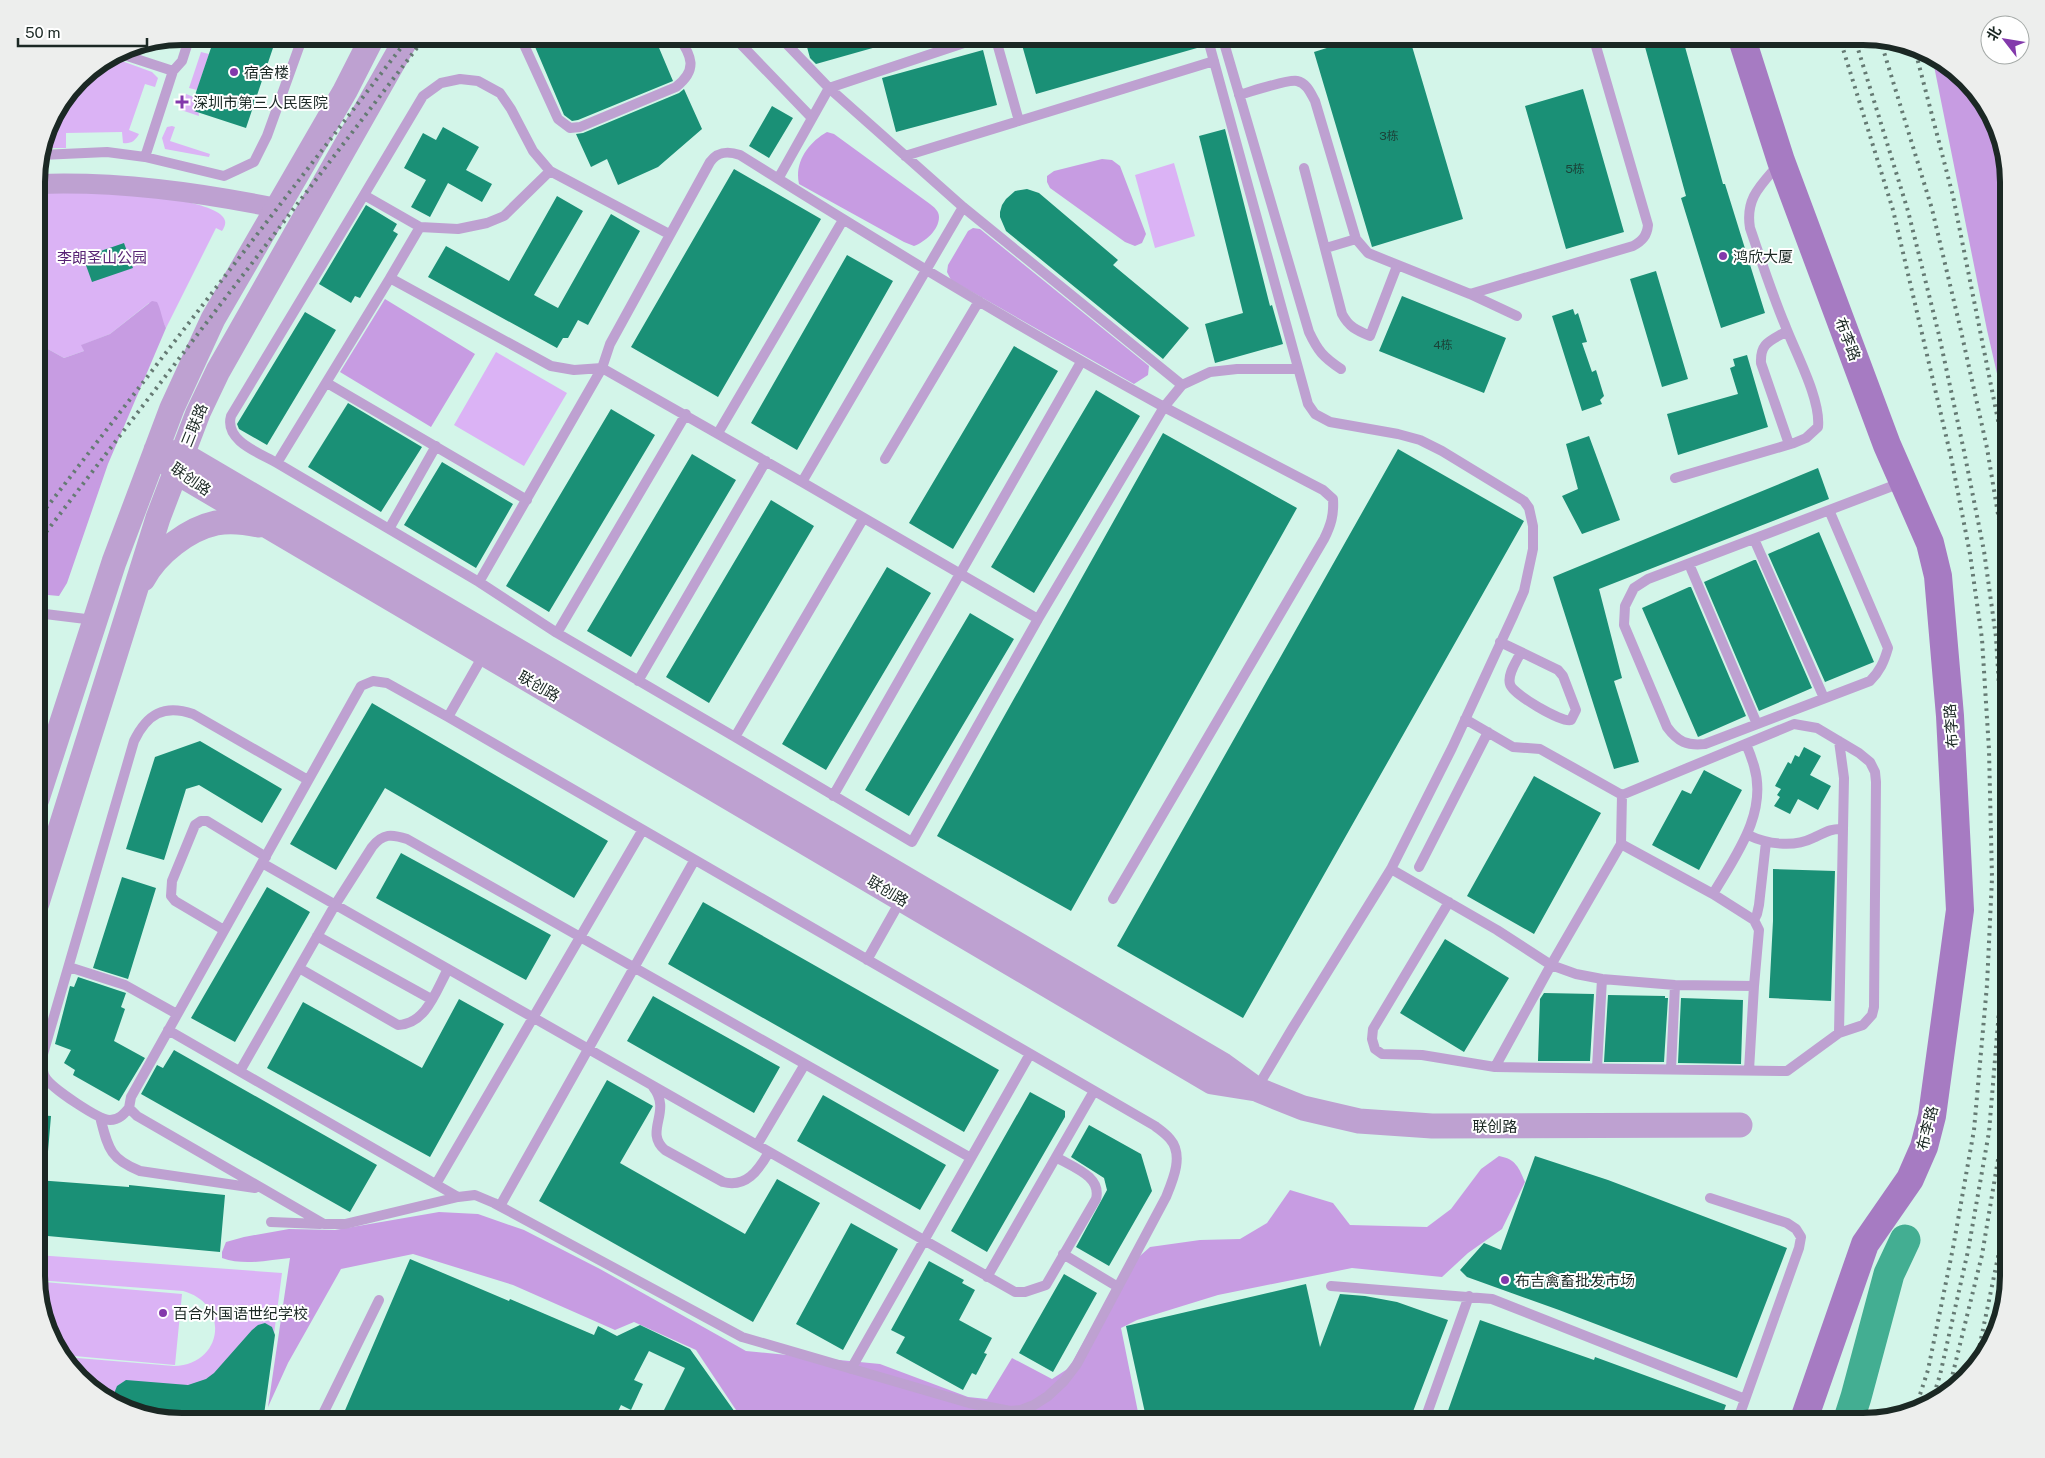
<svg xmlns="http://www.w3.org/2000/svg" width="2045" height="1458" font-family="'Public Sans','Noto Sans SC',sans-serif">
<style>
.green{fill:#dbb3f5}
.forest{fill:#c79ce2}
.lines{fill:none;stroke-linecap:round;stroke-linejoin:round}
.river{stroke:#43ae92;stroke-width:31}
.building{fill:#1a9076}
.service{stroke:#bea1d1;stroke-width:10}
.minor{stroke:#bea1d1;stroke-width:20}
.tertiary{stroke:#bea1d1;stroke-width:25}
.secondary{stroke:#a67bc2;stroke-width:28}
.rail{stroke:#657a73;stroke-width:4;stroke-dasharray:2.5 5;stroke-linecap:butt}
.poi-dot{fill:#8339ab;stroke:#fff;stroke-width:2}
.labels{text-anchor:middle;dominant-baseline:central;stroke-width:4;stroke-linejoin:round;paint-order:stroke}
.number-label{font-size:12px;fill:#1b4238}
.poi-label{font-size:15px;fill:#1b2824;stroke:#fff;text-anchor:start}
.park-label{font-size:15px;fill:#582475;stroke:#fff}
.street-label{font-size:15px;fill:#1b2824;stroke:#fff}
.rim{fill:none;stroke:#1b2824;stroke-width:6}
</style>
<rect width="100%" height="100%" fill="#d3f5e9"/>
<!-- green -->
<path class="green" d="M201,52L209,54L197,90L189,88Z
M111,57L152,72L158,78L155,87L145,84L129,130L139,134C135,141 131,144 123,143L122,132L66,133V148H47V135L45,134L47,126L79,79Z
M186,94L194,97L193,101L197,103L199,116L181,110Z
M172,126L175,127L170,141L210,154L209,157L165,149L162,138L167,127Z
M1174,163L1195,236L1155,248L1135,175Z
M116,192C137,194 212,201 223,217C227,222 225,226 222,231L216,228L166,328L160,315V310L149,303L110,334L82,345L84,351L64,358L37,343V193Z
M496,352L567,393L524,466L454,425Z
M37,1255L282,1273L264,1410L93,1391L65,1357L174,1366C223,1365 231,1304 183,1291L37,1280Z
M44,1282L182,1294L175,1365L63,1355C45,1333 41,1310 44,1282Z"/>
<!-- forest -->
<path class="forest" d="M1932,56L1952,66L1994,117L2009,182V426L1987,330Z
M827,132L834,134L930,204C934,207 939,211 939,217C939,230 925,242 914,246L904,242L799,184C794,162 809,142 827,132Z
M1102,159L1112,160L1120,166L1146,234L1142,243L1135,246L1125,242L1050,188L1047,182V176L1054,171Z
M973,228L980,229L1149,366L1148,375L1134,384L951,280L947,272L948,265L968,231Z
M385,299L475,354L431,427L340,372Z
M152,301L157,302C161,309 162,320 166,328L108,464L67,583L59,596L37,594V343L64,358L84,351L81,345L110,334Z
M1499,1156C1516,1159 1519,1168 1525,1182L1502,1229L1468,1253L1442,1277L1352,1268L1218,1295L1137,1320L1121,1328L1140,1422H744L696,1350L634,1322L615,1330L513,1285L413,1254L341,1269L288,1363L268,1407L290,1258C269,1260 244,1266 222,1258V1252L226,1242L244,1237L289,1229L335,1230L439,1212L478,1214L524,1230L600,1269L746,1351L880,1364L968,1397L987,1399L1012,1358L1052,1379L1069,1368L1123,1271L1150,1247L1200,1240L1240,1239L1267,1223L1290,1190L1333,1203L1350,1225L1427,1227L1451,1209L1481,1169Z
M2009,1239C2009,1284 2006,1329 1977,1366L1995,1304Z"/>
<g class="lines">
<!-- river -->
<path class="river" d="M1848,1422L1856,1397L1889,1274L1905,1240"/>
</g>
<!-- building -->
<path class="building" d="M215,36H277L246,128L194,111L197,103L193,101Z
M546,36H654L673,81L578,120L572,121L564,115L533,42Z
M804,36H900L901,40L816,64L810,58Z
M1051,36H1194L1197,48L1036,94L1022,45Z
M1365,36H1409L1463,219L1372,247L1314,52Z
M1642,36H1682L1723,184H1725L1765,313L1721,328L1681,198L1686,196Z
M983,50L997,105L896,132L882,78Z
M684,89L702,129L658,167L618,185L607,159L591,167L576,134L583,133L679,93Z
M1583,89L1624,232L1566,249L1525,106Z
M772,106L793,118L769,158L749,146Z
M443,127L479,147L466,170L492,184L482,202L448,183L430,217L411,207L426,180L404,168L423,133L436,140Z
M1225,129L1270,306L1272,305L1283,344L1215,363L1205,324L1243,313L1199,136Z
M734,169L821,219L718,397L631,347Z
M1027,189L1039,193L1118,260L1113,265L1189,328L1163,359L1006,231L1000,217V212L1002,205L1006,199L1015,191Z
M557,196L583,211L534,295L558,308L611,214L640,231L588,325L578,320L568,338H563L557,348L428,277L446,246L509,281Z
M366,205L397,224L393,231L398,234L360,298L355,296L351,303L319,284Z
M124,243L133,268L92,282L83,257Z
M847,255L893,281L797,450L751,423Z
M1656,271L1688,379L1662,387L1630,279Z
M1402,296L1506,338L1484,393L1379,351Z
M1573,309L1575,315L1578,313L1587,342L1582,343L1592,372L1596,370L1604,396L1600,400L1602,404L1582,411L1552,316Z
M305,312L336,330L267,445L239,429L237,424Z
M1014,346L1058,371L953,549L909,523Z
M1747,355L1768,427L1678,455L1667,414L1738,394L1730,368L1735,366L1733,359Z
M1096,390L1140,416L1034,593L991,567Z
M348,403L422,447L381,512L308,467Z
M611,409L655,435L549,612L506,586Z
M1163,433L1297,508L1071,911L937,836Z
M1589,436L1620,520L1582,534L1562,496L1578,489L1566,444Z
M1398,449L1524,521L1243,1018L1117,946Z
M692,454L736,480L631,657L587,631Z
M442,462L513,504L476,568L404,525Z
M1818,468L1829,499L1599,589L1622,678L1614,681L1639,762L1614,769L1553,577Z
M771,500L814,526L709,703L666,677Z
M1819,532L1874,662L1825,682L1768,554Z
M1754,560H1756L1812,688L1759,711L1704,582Z
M887,567L931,593L826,770L782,744Z
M1689,587H1691L1746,716L1698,737L1642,608Z
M970,613L1014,639L909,816L865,790Z
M372,703L608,841L574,898L385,788L336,870L290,844Z
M200,741L282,789L262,823L199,785L186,789L164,860L126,849L155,757Z
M1804,747L1821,756L1810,775L1831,786L1818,810L1798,799L1790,814L1774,806L1780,797L1777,795L1781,789L1775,786L1788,762L1791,764L1795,755L1799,757Z
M1704,770L1742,790L1699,870L1652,845L1682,790L1691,794Z
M1534,776L1601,813L1534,934L1467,896Z
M401,853L551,935L526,980L376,898Z
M1773,869L1835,871L1831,1001L1769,998L1773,921Z
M122,877L156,888L128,979L93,968Z
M267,887L310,912L235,1042L191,1018Z
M703,902L999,1070L964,1132L668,964Z
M1445,939L1509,978L1464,1052L1400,1013Z
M78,977L126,993L121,1007L125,1009L114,1041L145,1058L119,1101L73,1075L75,1070L64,1063L71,1050L55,1044L70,986L74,987Z
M1544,993L1594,994L1590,1061H1538L1540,999Z
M1608,995L1665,996V998H1668L1664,1062H1604Z
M653,996L780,1067L754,1113L627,1041Z
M1681,998L1743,1000L1741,1064L1678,1063Z
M459,999L504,1024L430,1157L267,1068L303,1002L422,1068Z
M174,1050L377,1165L350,1212L141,1094L157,1065L163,1068Z
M607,1080L653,1106L620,1163L745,1234L777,1179L820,1203L753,1322L539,1201Z
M1030,1092L1065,1111V1117L987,1252L951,1231Z
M823,1095L946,1165L920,1210L797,1141Z
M37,1115L51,1116L47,1163H37Z
M1089,1125L1141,1154L1152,1191L1109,1266L1076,1247L1107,1190L1104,1178L1071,1157Z
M1535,1156L1608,1180L1787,1248L1737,1378L1559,1310L1467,1277L1460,1270L1484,1243L1501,1250Z
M37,1180L129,1187V1185L225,1195L220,1252L37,1235Z
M851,1223L898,1249L843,1350L796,1324Z
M410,1259L509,1301L510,1299L594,1335L598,1326L617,1336L640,1325L690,1349L742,1422H658L685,1368L649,1351L634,1380L643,1384L631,1410L621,1405L613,1422H340Z
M929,1261L964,1280L962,1283L975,1290L959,1320L992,1338L984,1353L987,1354L976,1375L972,1373L963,1390L896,1353L905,1337L891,1330Z
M1064,1274L1097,1293L1053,1372L1019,1353Z
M1306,1284L1320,1347L1340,1294L1365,1296L1397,1302L1448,1320L1409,1422H1147L1126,1326Z
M1480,1320L1594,1360L1595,1357L1726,1405L1720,1422H1444Z
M265,1323L272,1327L275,1335L263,1422H182L135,1414L122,1407L115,1397V1391L117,1386L126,1380L188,1385L206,1379L214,1373L252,1330L258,1325Z"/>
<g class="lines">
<!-- service -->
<path class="service" d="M520,36L558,119L570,128L580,127L676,87C698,70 692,56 678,36
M733,36L811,117
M779,36L829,88L963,207L1182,385
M995,36L1019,121
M1207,36L1308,404L1315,414L1330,422L1398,434L1420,440L1442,451L1524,501L1529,508L1533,526V549L1524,591L1513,616L1452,748L1391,869L1292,1029L1257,1088
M1222,36L1309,332C1318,351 1323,357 1341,369
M118,53L173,71
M1239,95C1250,92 1287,79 1297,81C1307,83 1311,94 1315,101L1356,239L1368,253L1470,294L1633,246C1642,241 1647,236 1648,225L1593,36
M41,155L107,152L145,157L224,176L237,170L254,162L267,136L303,36
M905,156L1214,61
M145,157L173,71L182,61L190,36
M1304,168L1342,314C1349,327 1356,330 1370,336L1397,266
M778,179L829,88L985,36
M364,195L423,96L441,83L460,79L478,81L500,93L511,109L533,151L550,171
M963,207L802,482L1038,619L1164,407L1323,490L1333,499C1334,515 1331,525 1324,539L1113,899
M1326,248L1356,239
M390,278L420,227L458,229L487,223L504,216L550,171L669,234
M1470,294L1517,316
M1787,331C1771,341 1760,342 1761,363L1789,444
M602,368L479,582L557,633L735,737L863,519
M327,383L527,500
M718,433L843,220
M885,459L979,301
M277,463C260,453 224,441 231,416L364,195L420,227
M1675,478L1794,443L1806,438L1818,427C1821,399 1795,352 1785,325C1772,294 1761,260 1750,228C1745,198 1761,185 1779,164
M802,482L602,368L610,344L710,162C718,151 728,151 740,155C879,242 1019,328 1164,407L1182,385L1210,372L1237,369H1298
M1829,510L1888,648C1884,662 1880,671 1870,681L1705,744C1687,746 1678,742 1667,727L1624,625L1625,606L1634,588L1648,579L1903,482
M389,529L436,446
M1754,539L1824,698
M1689,564L1757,724
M479,582L277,463L390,278L551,366L574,370L602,368
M37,613L94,620
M557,633L686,414
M1500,642L1521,652C1517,661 1507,674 1510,684C1512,694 1562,723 1571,720L1576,710L1563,676L1558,670L1521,652
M373,681L387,683L448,717L1155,1126C1160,1130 1166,1134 1170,1139C1184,1155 1173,1180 1166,1197L1077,1364L1064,1381L1048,1396L1034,1405L1021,1410L1010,1411L969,1403L742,1337L494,1203L475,1195L458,1197L345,1224H324L137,1116L129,1108L131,1097L361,686Z
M638,681L766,461
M448,717L484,654
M735,737L912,842L1038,619
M1839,741L1844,778L1839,1033
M833,796L1081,362
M1748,835C1767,844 1793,848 1813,838C1824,833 1831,828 1843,829
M262,863L1015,1292H1025L1046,1285L1096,1199C1102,1176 1072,1167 1056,1157
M1419,867L1488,732
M1391,869L1497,930L1551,965L1576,974L1602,979L1675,985L1754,986L1759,930L1754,920L1713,894L1621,844L1622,795
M1713,894C1736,855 1768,813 1754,766C1752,759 1749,751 1746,744
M1449,902L1373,1029L1372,1039L1375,1049L1382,1054L1422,1055L1495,1067L1787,1071L1839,1033L1863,1025L1872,1015L1874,1007L1876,782L1875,772L1870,762L1859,753L1817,728L1794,724L1622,795L1540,749L1513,747L1465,719
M1754,920L1757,914L1759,905L1766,842
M224,930L175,901L171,896L172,881L195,825L201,821H207L266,857
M317,936L431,999
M867,960L902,898
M69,967L125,985L177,1014
M299,968L398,1025C426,1024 436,991 448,969
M168,1030L458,1197
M1495,1067L1551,965L1621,844
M1597,1068L1602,979
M1671,1069L1675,985
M1749,1070L1754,986
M240,1071L335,905L372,847C383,833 392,834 407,839L971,1158
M653,1087C673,1112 643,1131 665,1150L723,1182C746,1188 758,1171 769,1152
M129,1108C124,1114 119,1120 110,1120C99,1120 51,1088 45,1077C41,1070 43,1062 43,1054L134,741C147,714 164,704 193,714L308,780
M100,1117C108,1147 109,1159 140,1171L255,1188
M757,1145L805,1064
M436,1184L642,831
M1710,1198L1787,1223L1796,1229L1801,1237L1799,1248L1737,1422
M500,1206L694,861
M271,1222L320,1224
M1063,1254L1118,1287
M987,1277L1094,1091
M1331,1286L1492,1299L1745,1399
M851,1369L1030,1054
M319,1422L379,1300
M1424,1422L1469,1296"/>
<!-- minor -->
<path class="minor" d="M37,184C118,181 197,192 277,208"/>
<!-- tertiary -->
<path class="tertiary" d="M156,450L176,472L1212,1082L1256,1089L1303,1108L1359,1121L1432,1126L1740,1125
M156,450L182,454L1223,1065L1252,1086
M143,579C157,553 188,529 216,523C231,520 245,522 259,525
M37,799L114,562L172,408L213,319L345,91L373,36
M37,903L158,518L198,413L218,371L408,36"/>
<!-- secondary -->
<path class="secondary" d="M1741,36L1781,161L1887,445L1930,543L1938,576L1950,716L1960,910L1932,1116L1924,1147L1910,1179L1865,1244L1803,1422"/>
<!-- rail -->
<path class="rail" d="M1839,36L1893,210L1951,457L1970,554L1982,639L1989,750L1992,878L1987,985L1974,1130L1953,1248L1928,1370L1915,1410
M1854,36L1908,211L1939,335L1964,451L1984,551L1996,637L2003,751L2004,873L2001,987L1989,1132L1968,1251L1940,1375L1931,1404
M1880,39L1932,209L1961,331L1987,448L2009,580
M1914,46L1953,196L2009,475
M37,520L410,36
M37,544L426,36
M1975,1368L2009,1204
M1949,1389L1982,1255L2003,1130L2009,1074"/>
</g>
<!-- markers -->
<g class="poi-dot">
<circle cx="234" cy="72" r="5"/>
<path d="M179.5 94.5h5v5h5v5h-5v5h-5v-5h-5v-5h5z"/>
<circle cx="1723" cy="256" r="5"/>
<circle cx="1505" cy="1280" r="5"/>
<circle cx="163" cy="1313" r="5"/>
</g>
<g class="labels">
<!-- number labels -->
<g class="number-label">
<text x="1389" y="136">3栋</text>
<text x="1575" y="169">5栋</text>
<text x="1443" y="345">4栋</text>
</g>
<!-- poi labels -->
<g class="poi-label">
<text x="244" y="72">宿舍楼</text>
<text x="193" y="102">深圳市第三人民医院</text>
<text x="1733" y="256">鸿欣大厦</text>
<text x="1515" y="1280">布吉禽畜批发市场</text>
<text x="173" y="1313">百合外国语世纪学校</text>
</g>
<!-- park labels -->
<g class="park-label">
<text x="102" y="257">李朗圣山公园</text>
</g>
<!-- street labels -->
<g class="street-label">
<text transform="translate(1848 339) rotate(69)">布李路</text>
<text transform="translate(194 425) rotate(-68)">三联路</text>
<text transform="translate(191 479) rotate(35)">联创路</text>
<text transform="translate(539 686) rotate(30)">联创路</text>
<text transform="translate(1951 726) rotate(-94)">布李路</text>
<text transform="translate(888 891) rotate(31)">联创路</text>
<text x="1495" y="1126">联创路</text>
<text transform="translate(1927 1128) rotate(-76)">布李路</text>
</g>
</g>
<!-- crop -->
<path d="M0 0H2045V1458H0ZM182 45H1863A137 137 0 0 1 2000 182V1276A137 137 0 0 1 1863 1413H182A137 137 0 0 1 45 1276V182A137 137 0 0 1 182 45Z" fill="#edeeed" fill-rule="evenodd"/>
<path class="rim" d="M182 45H1863A137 137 0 0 1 2000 182V1276A137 137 0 0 1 1863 1413H182A137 137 0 0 1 45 1276V182A137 137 0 0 1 182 45Z"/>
<!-- north arrow -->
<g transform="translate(2005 40) rotate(301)"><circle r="24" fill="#ffffff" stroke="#a4a9a7"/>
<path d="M0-4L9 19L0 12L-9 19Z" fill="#8339ab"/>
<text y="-8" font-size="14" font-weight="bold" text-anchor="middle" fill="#1b2824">北</text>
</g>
<!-- scale -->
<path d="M18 38v8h129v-8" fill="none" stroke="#1b2824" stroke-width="2.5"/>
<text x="25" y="38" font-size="15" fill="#1b2824" stroke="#ffffff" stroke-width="4" paint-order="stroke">50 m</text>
</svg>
